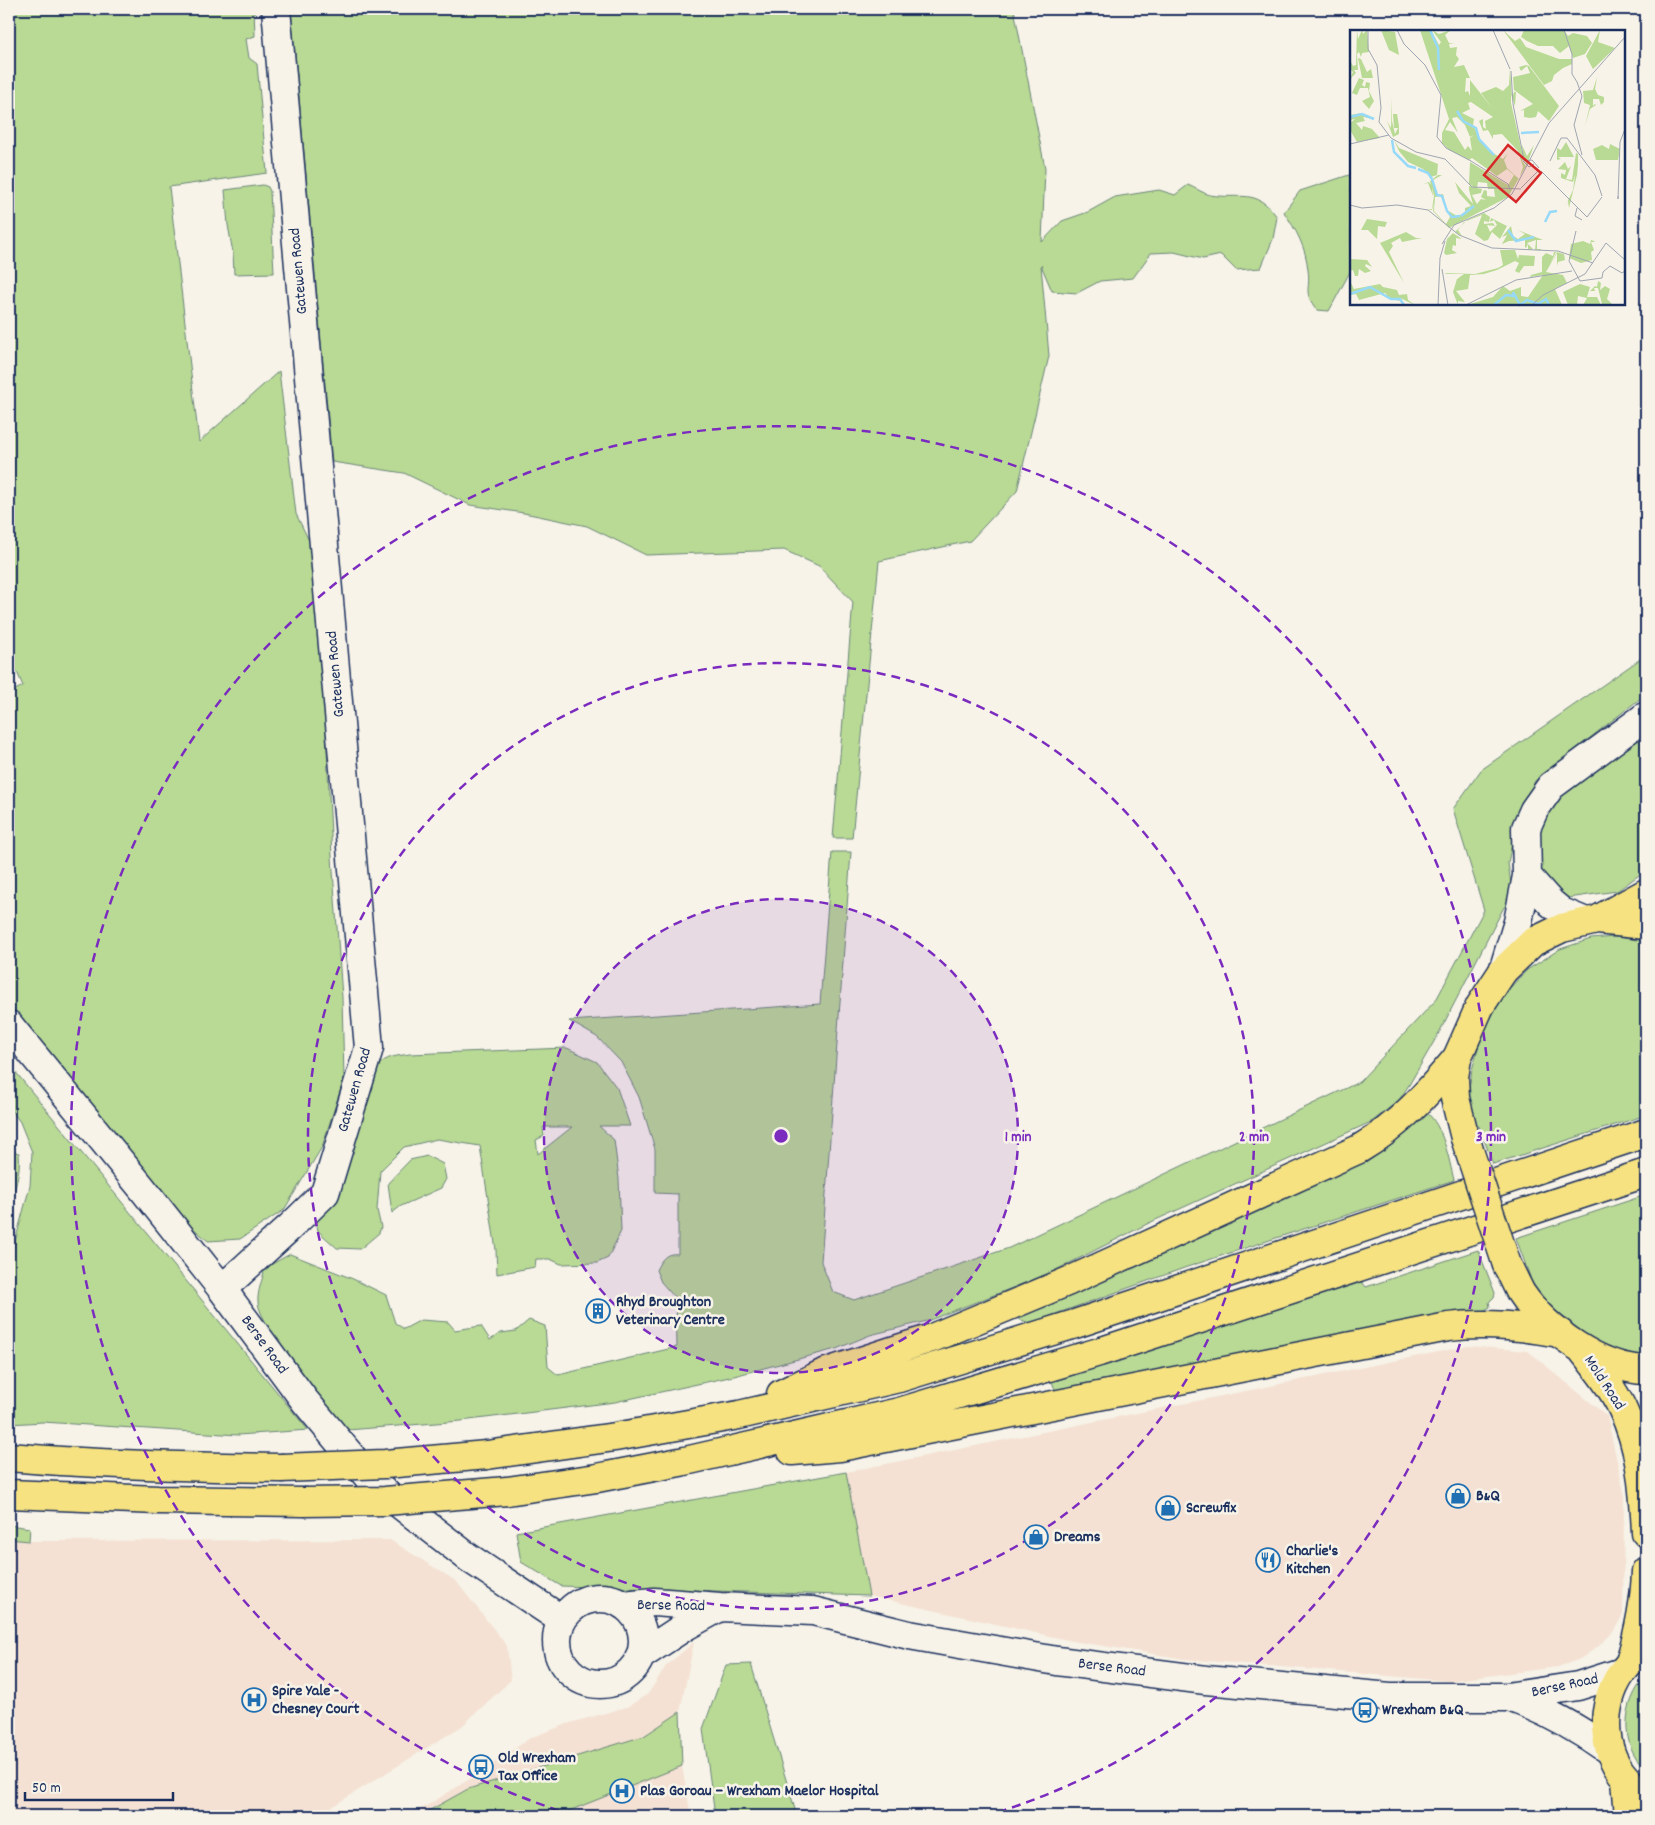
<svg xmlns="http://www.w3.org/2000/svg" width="1655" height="1825" font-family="Dekko,sans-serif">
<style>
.built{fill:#f4e1d3}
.green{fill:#b9da94;stroke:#6a8479;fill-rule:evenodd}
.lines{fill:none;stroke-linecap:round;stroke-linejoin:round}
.secondary-casing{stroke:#1b2f5e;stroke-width:31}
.primary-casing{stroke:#1b2f5e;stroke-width:31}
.highway-casing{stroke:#1b2f5e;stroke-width:31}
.secondary{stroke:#f7f3e8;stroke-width:28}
.primary{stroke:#f6e281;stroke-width:28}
.highway{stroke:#f6e281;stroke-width:28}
.primary-bridge-casing{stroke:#1b2f5e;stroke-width:31;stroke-linecap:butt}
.highway-bridge-casing{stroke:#1b2f5e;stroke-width:31;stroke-linecap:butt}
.primary-bridge{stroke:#f6e281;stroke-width:28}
.highway-bridge{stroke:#f6e281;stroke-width:28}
.ring{fill:none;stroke:#7b2cbf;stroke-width:2.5;stroke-dasharray:9 6}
.labels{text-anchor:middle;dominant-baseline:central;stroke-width:5;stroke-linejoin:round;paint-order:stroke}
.street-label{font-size:16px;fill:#1b2f5e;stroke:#f7f3e8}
.poi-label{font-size:16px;font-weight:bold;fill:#1b2f5e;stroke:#f7f3e8;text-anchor:start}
.inset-river{fill:none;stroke:#97d9f9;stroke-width:2.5}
.inset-road{fill:none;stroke:#9fa5b1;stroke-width:1}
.view{fill:#d62828;fill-opacity:0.15;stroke:#d62828;stroke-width:2.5}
.inset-edge{fill:none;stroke:#1b2f5e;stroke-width:2.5}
.centre{fill:#7b2cbf;stroke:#f7f3e8;stroke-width:2.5}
.ring-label{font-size:15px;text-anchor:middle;font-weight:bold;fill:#7b2cbf;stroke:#f7f3e8;stroke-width:5;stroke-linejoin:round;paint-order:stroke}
</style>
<rect width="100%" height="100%" fill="#f7f3e8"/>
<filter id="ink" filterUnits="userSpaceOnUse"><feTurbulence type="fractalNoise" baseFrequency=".02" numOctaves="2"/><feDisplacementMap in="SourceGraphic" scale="10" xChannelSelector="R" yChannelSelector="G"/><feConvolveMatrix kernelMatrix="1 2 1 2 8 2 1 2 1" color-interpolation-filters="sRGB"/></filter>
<g filter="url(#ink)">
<!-- built -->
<path class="built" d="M1468,1346L1528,1351L1607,1416L1624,1492L1623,1614L1614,1631L1599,1646L1580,1659L1558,1667L1448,1681L1185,1659L1072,1641L869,1596L846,1472Z
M9,1539L29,1541L390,1540L456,1581L507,1646L511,1680L462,1726L317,1816H9Z
M694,1642L680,1712L682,1766L691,1816H410L481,1772L530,1738L570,1723L627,1707L648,1694L666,1666Z"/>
<!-- green -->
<path class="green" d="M9,9H254L255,36L246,39L249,58L257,64L267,173L169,187L199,442L279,371L296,514L315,553L324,686L332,857L342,997L344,1079L322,1147L284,1210L240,1239L208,1241L176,1213L96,1112L9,1011V693L23,686L17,672L9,676Z
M291,9H1014L1045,168L1042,242L1062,221L1088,212L1115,197L1159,190L1175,195L1188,185C1195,188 1203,193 1210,195C1240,200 1256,187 1277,217L1273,239L1261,268L1236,270L1221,255L1203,259L1174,252L1151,253L1133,278L1100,281L1077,293L1052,291L1041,265L1049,356L1017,491L970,541L879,561L852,838H833L853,602L819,566L784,550L646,555L587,526L524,513L470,505L404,473L332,462Z
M1349,175L1351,177V270L1329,311L1317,310C1302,291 1311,290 1308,270C1306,247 1296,230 1284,212L1300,191Z
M263,185L268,187L270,191L274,273L234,274L233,253L228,225L225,190Z
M1646,655V694L1535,781L1516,824L1508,863L1514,906L1504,907L1440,1031L1409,1085L1399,1100L1373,1121L1149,1223L1048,1274L927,1321L870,1335L836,1349L734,1376L615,1402L461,1421L347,1430C329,1410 258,1324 258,1302C257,1292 263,1278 265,1268L290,1254L353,1279L386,1295L395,1323L404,1329L421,1320L448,1322L455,1330L481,1326L490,1340L501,1333L516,1331L529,1320L545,1326L548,1367L558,1375L677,1347L676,1299L661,1282L656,1270C661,1260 666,1252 678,1254V1194L655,1193V1149L639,1097L621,1062L597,1037L569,1021L820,1004L832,852H851L821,1262L833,1292L854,1300L1009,1248L1359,1082L1436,1000L1484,910L1453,809L1481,770Z
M1646,729V870L1617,891L1561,899L1537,874V819L1562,789Z
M1615,937L1646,941V1115L1493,1164L1479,1126L1474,1127L1467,1101L1472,1070L1482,1034L1504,994L1527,970L1560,949L1591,939Z
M567,1048L597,1062L617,1088L630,1126H599L614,1140L619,1179L621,1231L608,1258L597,1263L561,1264L550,1259H536L535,1267L497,1274L496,1250L480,1146L437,1139L404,1147L380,1171L377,1210L381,1227L379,1233L360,1249L337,1248L318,1231L314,1210C331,1190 346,1169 354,1144C361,1122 364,1083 378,1066C386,1056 398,1056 410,1054ZM543,1127H572L538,1154L536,1140L544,1136Z
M9,1064L308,1430L238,1435L43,1422L9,1424V1250L13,1249L30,1186L32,1152L20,1122L9,1107Z
M1426,1112C1443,1125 1449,1160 1454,1180L1187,1267L1030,1323L1018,1319V1314Z
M9,1140L15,1152L19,1153C21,1172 15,1189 9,1206Z
M427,1156L443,1164L446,1179L441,1188L401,1206L392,1213L388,1183L410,1160Z
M1646,1195V1358L1620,1355L1584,1339L1553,1316L1524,1279L1530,1277L1516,1238Z
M1478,1250L1495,1293L1494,1297L1489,1302L1490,1307L1476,1315L1056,1392L1052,1382L1362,1282L1366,1287Z
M846,1472L869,1596L561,1586L521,1562L516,1532Z
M9,1525L30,1528L29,1541L9,1539Z
M751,1664L797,1816H715L703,1729L726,1665Z
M1646,1677V1769C1619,1746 1622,1701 1646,1677Z
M680,1712L682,1766L556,1816H423V1814L468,1789L644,1736Z"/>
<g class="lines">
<!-- secondary casing -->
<g class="secondary-casing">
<path id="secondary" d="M1527,876L1551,903L1562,912L1586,922
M1503,971L1518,922L1527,876L1526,828L1534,810L1551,786L1646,716
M9,1025L142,1188L222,1289L305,1401L375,1485L469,1558L562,1620
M222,1289L290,1227L325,1193L369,1048L276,9
M557 1641a43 43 0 1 1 86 0a43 43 0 1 1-86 0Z
M623,1605L654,1602L720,1607L813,1611L909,1635L1057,1661L1206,1680L1390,1697H1507L1578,1686L1622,1672
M640,1656L684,1627L720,1607
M1509,1697C1545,1710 1579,1729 1610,1751"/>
</g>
<!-- primary casing -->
<g class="primary-casing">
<path id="primary" d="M1597,920L1646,893
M1465,1138L1455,1098L1454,1077L1457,1058L1480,1006L1503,971L1533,942L1562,928L1597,920L1646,925
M1507,1265C1512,1274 1516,1284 1521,1293C1546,1330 1600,1369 1646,1370
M1583,1351C1597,1369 1612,1387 1622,1408C1641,1447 1644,1491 1646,1533
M1646,1651C1607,1672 1595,1729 1617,1766C1624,1779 1635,1787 1646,1797
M1630,1662C1639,1632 1645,1603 1646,1571
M1626,1779L1629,1816"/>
</g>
<!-- highway casing -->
<g class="highway-casing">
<path id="highway" d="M781,1394L824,1373L932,1338L1069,1281L1359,1149C1400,1125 1427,1094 1457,1058
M792,1451L840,1447L1448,1327C1486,1322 1523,1326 1560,1333
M487,1455L615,1437L739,1415L899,1378L1075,1324L1646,1133
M9,1457C99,1465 190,1467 281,1468
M507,1491L597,1478L685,1461L899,1412L1099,1352L1646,1173
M9,1494L158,1500L304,1502"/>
</g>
<!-- secondary -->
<use href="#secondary" class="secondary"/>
<!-- primary -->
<use href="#primary" class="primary"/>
<!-- highway -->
<use href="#highway" class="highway"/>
<!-- primary-bridge casing -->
<g class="primary-bridge-casing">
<path id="primary-bridge" d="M1465,1138L1507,1265"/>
</g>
<!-- highway-bridge casing -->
<g class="highway-bridge-casing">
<path id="highway-bridge" d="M281,1468L385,1464L487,1455
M304,1502L385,1501L507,1491"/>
</g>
<!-- primary-bridge -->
<use href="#primary-bridge" class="primary-bridge"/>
<!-- highway-bridge -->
<use href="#highway-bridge" class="highway-bridge"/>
</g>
</g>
<!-- distance rings -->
<circle cx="781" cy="1136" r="237" fill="#7b2cbf" fill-opacity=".12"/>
<g class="ring">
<circle cx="781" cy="1136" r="237"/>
<circle cx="781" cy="1136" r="473"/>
<path d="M573 1815A710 710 0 1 1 989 1815"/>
</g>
<!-- icons -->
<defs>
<g id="building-ring" transform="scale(1.25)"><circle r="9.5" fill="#f7f3e8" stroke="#1f6fb2" stroke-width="1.5"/><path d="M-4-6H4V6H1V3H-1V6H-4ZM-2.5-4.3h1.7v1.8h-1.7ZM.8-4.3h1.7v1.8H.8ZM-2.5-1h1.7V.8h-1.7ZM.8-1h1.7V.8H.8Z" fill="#1f6fb2"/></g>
<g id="shop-ring" transform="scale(1.25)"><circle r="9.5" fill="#f7f3e8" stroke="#1f6fb2" stroke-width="1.5"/><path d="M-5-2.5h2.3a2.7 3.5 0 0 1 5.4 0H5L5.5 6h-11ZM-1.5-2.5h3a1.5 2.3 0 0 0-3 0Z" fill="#1f6fb2"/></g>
<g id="restaurant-ring" transform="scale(1.25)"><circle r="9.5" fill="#f7f3e8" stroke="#1f6fb2" stroke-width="1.5"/><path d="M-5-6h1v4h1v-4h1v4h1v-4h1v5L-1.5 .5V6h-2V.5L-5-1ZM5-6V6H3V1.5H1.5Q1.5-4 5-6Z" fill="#1f6fb2"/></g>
<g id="hospital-ring" transform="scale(1.25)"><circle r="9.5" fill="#f7f3e8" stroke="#1f6fb2" stroke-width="1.5"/><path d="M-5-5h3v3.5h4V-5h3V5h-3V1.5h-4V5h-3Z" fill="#1f6fb2"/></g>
<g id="bus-ring" transform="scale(1.25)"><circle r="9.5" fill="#f7f3e8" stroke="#1f6fb2" stroke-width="1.5"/><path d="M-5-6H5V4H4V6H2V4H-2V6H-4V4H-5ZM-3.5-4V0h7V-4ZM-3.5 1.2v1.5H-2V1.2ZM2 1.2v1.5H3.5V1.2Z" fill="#1f6fb2"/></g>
</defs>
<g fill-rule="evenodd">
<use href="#building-ring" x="598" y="1311"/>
<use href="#shop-ring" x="1458" y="1496"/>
<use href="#shop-ring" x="1168" y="1508"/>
<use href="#shop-ring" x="1036" y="1537"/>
<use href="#restaurant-ring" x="1268" y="1560"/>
<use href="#hospital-ring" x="254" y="1700"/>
<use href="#bus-ring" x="1365" y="1710"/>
<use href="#bus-ring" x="481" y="1767"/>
<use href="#hospital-ring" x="622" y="1791"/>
</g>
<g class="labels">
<!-- street labels -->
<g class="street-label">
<text transform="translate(299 271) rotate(-95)">Gatewen Road</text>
<text transform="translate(336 674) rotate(-95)">Gatewen Road</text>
<text transform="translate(355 1090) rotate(-74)">Gatewen Road</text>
<text transform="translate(264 1345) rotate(54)">Berse Road</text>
<text transform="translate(1604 1383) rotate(57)">Mold Road</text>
<text transform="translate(671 1606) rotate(1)">Berse Road</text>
<text transform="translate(1112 1668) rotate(7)">Berse Road</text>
<text transform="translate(1565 1686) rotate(-12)">Berse Road</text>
</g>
<!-- poi labels -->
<g class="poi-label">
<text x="616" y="1302">Rhyd Broughton<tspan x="616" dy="18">Veterinary Centre</tspan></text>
<text x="1476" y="1496">B&amp;Q</text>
<text x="1186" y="1508">Screwfix</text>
<text x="1054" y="1537">Dreams</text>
<text x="1286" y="1551">Charlie's<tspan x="1286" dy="18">Kitchen</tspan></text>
<text x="272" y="1691">Spire Yale -<tspan x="272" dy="18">Chesney Court</tspan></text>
<text x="1382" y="1710">Wrexham B&amp;Q</text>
<text x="498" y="1758">Old Wrexham<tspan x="498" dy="18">Tax Office</tspan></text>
<text x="640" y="1791">Plas Goroau – Wrexham Maelor Hospital</text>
</g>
</g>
<!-- overview -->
<g transform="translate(1350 30)">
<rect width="275" height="275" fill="#f7f3e8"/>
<path d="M7,0L8,9L12,0L13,4L17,0L19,22L12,23L11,27L9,22L7,24L8,40H4L6,43L0,49L3,42L0,39L1,32L3,36L6,35ZM31,0L45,2L49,25L39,20ZM70,0H81L89,15L91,12L82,0L89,4L101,0L95,5L99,13H104L99,14L100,18L107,17L106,25L109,29L104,37L114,35L120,48H116L115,62L118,61L120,66V50L142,78L131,63L146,57L153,61L159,55L160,38L162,68L164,62H166L165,76L161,65V73L173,126L172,115L177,126L184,115L179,129L175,127L179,129L177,136L174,129L172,131L176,136L158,167L99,198L83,181L84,173L82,180L77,179H82L84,166L82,157L83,166L78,153L73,154L79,152L81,155L80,151L88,145H92L83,150L85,158L88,165L93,164L97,180L107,186L115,184V178L121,176L109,163L105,152L123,174L119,160V156L124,157L119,154L120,132L158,155L164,145L157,139L147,146L122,128L119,130L99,120L92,113V103L99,89ZM121,72L143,87L135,91L136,99L133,97V89L129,91L133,101L138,100L143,109V105L152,104L168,121L173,137L169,149L157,138L154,130L158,123L153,129L143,123L131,111L123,95L124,89L112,83L120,79L118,73ZM107,87L115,95L120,107L124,105L120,108L122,121L118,116L115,120L104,102L95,100L100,92L108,103L102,88ZM128,152L137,153L138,159H144L145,167L137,166V161L134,160L131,167L136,170L131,169L127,174L122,165L131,163L132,159L127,158ZM91,166L100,187L96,194L84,181L85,167ZM153,0L165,11L170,8L176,17L209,29H222V34L213,38L204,45L202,51L194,55ZM174,0H214L218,6L223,3L237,6L242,13L235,24L223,28L219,16L210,23L203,16H188L177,11L171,7ZM250,0L248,12L265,18L243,39L236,26ZM8,28L11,29L17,42L21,39L23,48H12ZM176,35L179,36L209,76L199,91L188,81L186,87L180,88L174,87V80L170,81L183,74L164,60L163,47L180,43L177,36L171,41L169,37ZM247,47L245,59L248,65L254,67V72L251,75L249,69H243V76L245,74L246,75L240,79L235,96L240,75L234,73L233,61L243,60ZM9,48L14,50L12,55L15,57L16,52L20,53L19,61L24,71L19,79L12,71L20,67L18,58H10L7,65L2,63ZM42,68V91L45,104L48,98H44L43,84H47L49,96V104L43,107L37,91L41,98ZM11,83L24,89L13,87L15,91L6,93L12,100L13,96L22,99L30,108L7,112L0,100V93L5,89L0,90V85ZM44,110L49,118L88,134L87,145L81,147L73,139L58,132L49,121ZM216,112L224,127H208L211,129L207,130V118L211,120ZM260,114L270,119L268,130H246L243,119L252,115L259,119ZM226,123L228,124V135L227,145L219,178L218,171L215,177L223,160L225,145L223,152L211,148V143L215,145L216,140L208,139L215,132L218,139L221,136L216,149L222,150ZM134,183L140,187L139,192L134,191V194L143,193L145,196L137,195L140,202L147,195L144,190L140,192L141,188L157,196L150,209L142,202L138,210L134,211L125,204L132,185L114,192L108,200L112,206L105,202L117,190ZM17,189L37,192L35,197L28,196L27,209L18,200H11ZM161,196L163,206L168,209L175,204L168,200L193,210H187V219H191V211V220H185L186,210L177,213L183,219L178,220V214L176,218L175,217V210L159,211L152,214L157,205L152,207ZM56,202L66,208H72L52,212L50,208L41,213L43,216L39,222L54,253L30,213ZM103,203L112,209L106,208V216L103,215L102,220L107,223L96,225L94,223L97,209ZM241,210L244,211L245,212H241L244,220L241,222L242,230L231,233L219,228L221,214L233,211L240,214ZM150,220H165L168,229L169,225L185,226L184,236H174L169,243L165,241L169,233L165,231L147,240L134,244L120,245L118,259L106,261L115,272L108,271V275L103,262L107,249L114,244H97L94,243L125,244L148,238L153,235ZM204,222H206L199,236L207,222L214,224L215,230L208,232L207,236V223L196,242L213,245L217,253L205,259L212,275H117L143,267L153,256L160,261L171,257V266L178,267L193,245L180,247L181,245L192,242V227L196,223L203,226ZM0,229L17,230L22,237L16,234L15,236L21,241L15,243L9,239L8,246H5L3,240L0,241ZM0,251L4,259L30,254L33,257L47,260L49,265L57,264L58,270L65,275L50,268L51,271L40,269L35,263L9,270L6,264L0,265ZM248,251L251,253L250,260L255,256L260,259L257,269L262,274H252L248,258H244L245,261H240L245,256L247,257ZM230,254L240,257L237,267H247L251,275H233L237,268L228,266L227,275H218L213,262Z" fill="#b9da94" fill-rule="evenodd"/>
<path class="inset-river" d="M80,0L88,18L89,40M107,81L113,91L126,98L129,109L144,125M0,87L12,84L24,89M171,103L189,102M42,110L44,122L58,136L66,138M68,139L78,143L82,149M82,149L87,165L92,166L97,181L102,187L110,186M111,186L124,176M195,192L200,182L207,181M158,200L166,211L184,207M0,264L20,257L41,269H50L54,275M144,275L156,265L164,266L163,262L170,275L177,270L188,274L196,269L199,275"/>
<path class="inset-road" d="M18,0V19L27,35L31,78L29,92L41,108L66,122L95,129L122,157L171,159M47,0L54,14L75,35L91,65L87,107L96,118L121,131M143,0L160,39M214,0L222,24V44L227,52M275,22V39M161,41L163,74L174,130M227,52L232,66L224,95L232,125M0,114L39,105M121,131L158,154L160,160M200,131L211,108H217L245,145L252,166M184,134L179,137L173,131L182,130L189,138M191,141L237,187L252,167M171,158L188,141M268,166V169L270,112L275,99M0,175L12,178L47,175L78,180L109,205L142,218L208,221L243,233M227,178L225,186L232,190M226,201L219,231L230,251L252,248L253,242L260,236L272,243L275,241M92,214L104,195L144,178L162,164L199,93L275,7M92,239L98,275M88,275L90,228L95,211M116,275L166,250L222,241M182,275L193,265L235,244L256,213L275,230"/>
<path class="view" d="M158,115L191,143L166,172L134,145Z"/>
<rect width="275" height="275" class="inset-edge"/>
</g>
<circle cx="781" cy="1136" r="8" class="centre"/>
<g class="ring-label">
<text x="1018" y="1141">1 min</text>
<text x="1254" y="1141">2 min</text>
<text x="1491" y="1141">3 min</text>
</g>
<!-- margin -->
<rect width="1655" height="1825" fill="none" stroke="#f7f3e8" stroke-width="30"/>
<rect x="15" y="15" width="1625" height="1795" fill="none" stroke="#1b2f5e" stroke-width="2" filter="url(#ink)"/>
<!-- scale -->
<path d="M25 1792v8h148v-8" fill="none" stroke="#1b2f5e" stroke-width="2.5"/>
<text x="32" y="1792" font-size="15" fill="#1b2f5e" stroke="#f7f3e8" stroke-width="4" paint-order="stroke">50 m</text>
</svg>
